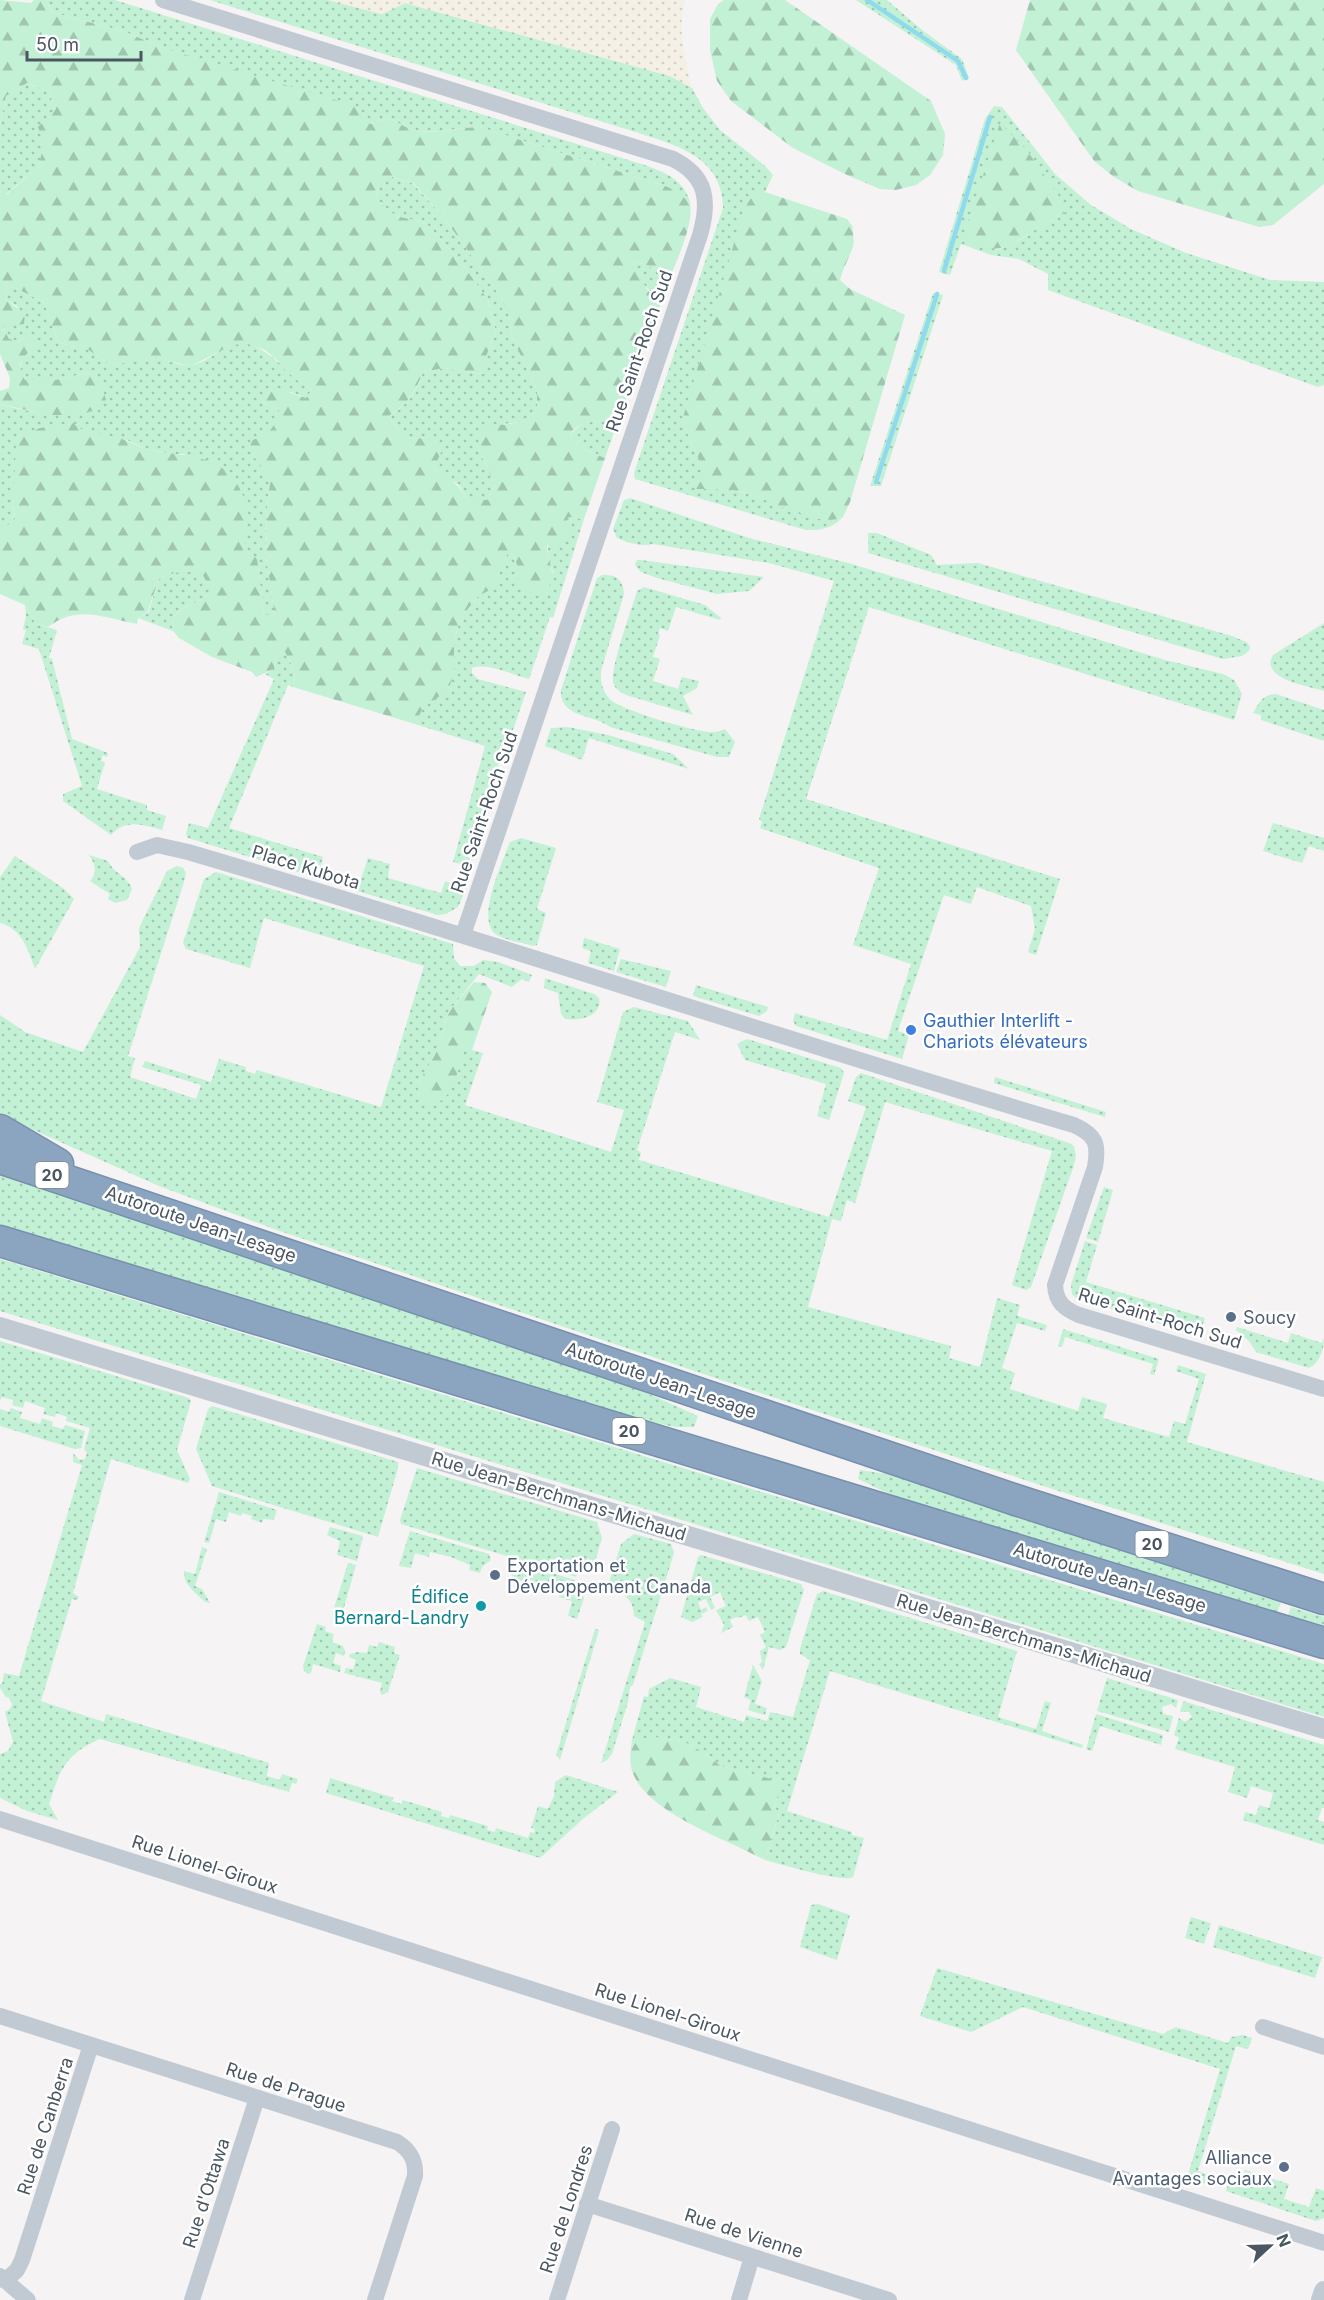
<svg xmlns="http://www.w3.org/2000/svg" width="1324" height="2300" font-family="Inter,sans-serif">
<style>
.grass{fill:url(#grass-dots);fill-rule:evenodd}
.forest{fill:url(#forest-firs);fill-rule:evenodd}
.sand{fill:url(#sand-dots)}
.lines{fill:none;stroke-linecap:round;stroke-linejoin:round}
.stream{stroke:#90daee;stroke-width:4.5}
.motorway-casing{stroke:#7690ad;stroke-width:33}
.minor{stroke:#c1cad2;stroke-width:16}
.tertiary{stroke:#c1cad2;stroke-width:20}
.motorway{stroke:#8ba5c1;stroke-width:30}
.shop-dot{fill:#3f7fe0;stroke:#fff;stroke-width:2}
.service-dot{fill:#5c6f8a;stroke:#fff;stroke-width:2}
.culture-dot{fill:#0f9aa8;stroke:#fff;stroke-width:2}
.labels{text-anchor:middle;dominant-baseline:central;stroke-width:5;stroke-linejoin:round;paint-order:stroke}
.shield{fill:#fff;stroke:#808990;stroke-width:1.5}
.shield-label{font-size:16px;font-weight:bold;fill:#4a5661}
.street-label{font-size:18px;fill:#4a5661;stroke:#fff}
.shop-label{font-size:18px;fill:#366cbe;stroke:#fff;text-anchor:start}
.service-label{font-size:18px;fill:#4e5e75;stroke:#fff;text-anchor:start}
.culture-label{font-size:18px;fill:#0d838f;stroke:#fff;text-anchor:end}
</style>
<defs>
<pattern id="grass-dots" width="8" height="8" patternUnits="userSpaceOnUse" patternTransform="scale(1.5)"><rect width="8" height="8" fill="#c3f1d5"/><path d="M2 2h.1M6 6h.1" fill="none" stroke="#a0c6b0" stroke-width="1.8" stroke-linecap="round"/></pattern>
<pattern id="forest-firs" width="22" height="20" patternUnits="userSpaceOnUse" patternTransform="scale(1.5)"><rect width="22" height="20" fill="#c3f1d5"/><path d="M5 1l3.5 6h-7zM16 11l3.5 6h-7z" fill="#a0c6b0"/></pattern>
<pattern id="sand-dots" width="8" height="8" patternUnits="userSpaceOnUse" patternTransform="scale(1.5)"><rect width="8" height="8" fill="#f5f0e5"/><path d="M2 2h.1M6 6h.1" fill="none" stroke="#d4d0c7" stroke-width="1.8" stroke-linecap="round"/></pattern>
</defs>
<rect width="100%" height="100%" fill="#f5f3f3"/>
<!-- grass -->
<path class="grass" d="M46,0H115L619,157C648,167 689,173 691,210L688,202L668,187L480,127C458,127 436,135 414,130C406,128 397,122 389,118L369,124L363,113L163,48L123,31L51,12Z
M210,0H328L382,14L405,3L670,76L692,88L703,108L720,130L764,165L773,175L765,192L753,195L682,421L704,471L696,489C713,489 729,488 746,493C772,500 818,528 843,517C831,529 822,530 806,530L635,479L634,473L723,208C723,154 671,144 629,130Z
M856,0H887L922,30L962,59L969,78L962,81L956,65Z
M27,83L48,91L56,109L38,167L5,195L0,191V125L6,96Z
M994,106L1002,107L1055,174L1091,205L1131,229L1186,253L1270,280L1324,282V385L1318,387L1048,290V274L1019,259L991,255L961,244L950,275L939,272L985,119ZM1026,149L1067,209C1060,219 1049,221 1039,227C1025,237 1013,245 996,250Z
M389,176L412,183L442,215L494,287L509,313L512,337L537,390V410L523,422L503,424L477,446L495,485L487,500H468L458,484L447,479L434,468L426,438L404,439L389,416C407,405 416,393 423,372L444,368L483,374L485,359L496,332L488,300L463,265L426,223L396,216L378,201L377,183Z
M635,262C648,263 658,273 671,276L662,300C649,291 637,280 632,265Z
M11,286L44,302L58,342L75,348H86L110,365C125,362 141,359 156,359C168,360 182,367 193,365C211,361 230,338 249,344C275,353 289,376 312,390L306,398L291,392L262,401L279,410L275,426L252,454L263,468L270,483L267,507L266,556L275,616L264,615L257,559L243,550L247,520L184,454H172L146,449L127,440L85,433L73,423L16,466L13,504L15,520L0,532V404C34,414 63,417 97,410L88,373L55,380H25L20,371L22,358L31,350L29,337L18,341L9,339L3,326L24,323L17,306L7,300L5,291Z
M933,293L943,295L881,486H870Z
M601,421L617,424L605,458C591,452 576,449 570,434L583,423Z
M630,498L749,538L852,564L1165,660L1223,674L1234,680L1242,694L1234,720L869,607L806,799L1060,879L1036,955L1028,952L1035,929L1031,906L977,887L971,904L944,895L898,1031L909,1035L902,1059L796,1026L793,1021L795,1013L887,1040L911,964L853,945L879,868L760,828L762,822L759,819L834,581L769,563L653,544C641,547 629,543 617,538L613,529L624,500Z
M569,517L584,519L553,618L550,617L529,679C513,675 488,662 472,668V673L478,679L526,692L505,753L502,752L468,866L453,862L485,746L415,724L424,706L436,699L454,672V642L460,619L478,596L494,587L507,554L514,556L518,568V583L553,573C543,540 548,542 569,517Z
M868,533H877L931,555L937,565L978,563L1232,636L1246,642L1250,646L1249,651L1242,656L1223,659L868,553Z
M637,560H641L764,577L749,591L717,594L657,578L641,572L635,565Z
M191,571L202,574L209,586V593C196,606 184,603 172,619L173,631L138,618L148,613L159,579L174,572Z
M602,575C616,574 623,579 624,594L601,671C600,683 603,693 612,701C625,711 695,732 711,732C717,732 721,731 725,729L735,742L729,757H717L610,727C594,714 559,718 561,690L597,578Z
M644,587L705,605L721,618L720,620L676,607L668,631L660,628L658,634L660,635L653,657L660,659L653,681L678,689L682,677L699,681L697,688L683,696L693,715L626,695C619,691 615,689 613,682C610,668 632,608 637,591Z
M25,605L36,624L57,630L49,658L52,659L72,739L108,753L107,757L103,755L101,761L105,762L97,789L147,805V810L166,816L162,830C144,825 126,818 111,835L63,801V794L82,786L39,649L22,644L26,630L23,629L26,616Z
M1324,623V691C1308,686 1259,679 1273,655Z
M285,652C291,662 298,676 293,687L288,685L229,828L323,857L318,878L188,838L186,834L189,823L208,828L274,679L265,674L274,669L277,653Z
M1276,694L1324,710V741L1261,720V715L1253,713C1259,703 1263,694 1276,694Z
M568,727L608,735L673,754L689,769L589,738L582,760L545,746L551,728Z
M1273,823L1324,838V851L1309,846L1302,863L1263,851Z
M521,838L556,848L537,909L546,913L537,945L533,946C522,942 507,941 497,935C474,922 503,861 510,842Z
M89,855L108,861C114,874 128,876 132,889L127,900L115,903L108,899L110,894L90,881C98,872 95,864 89,855Z
M15,856L63,888L74,899L35,969C28,949 22,929 0,923V877Z
M368,858L390,864L388,878L441,893L445,881L466,889L458,907L446,914L438,915L357,891Z
M177,866L183,868L186,873L184,882L128,1056L135,1058L130,1077L196,1099L201,1085L142,1067L145,1061L211,1082L219,1059L246,1067V1071L255,1074L257,1070L381,1107L424,966L264,918L250,968L186,949L183,943L204,879L216,872L453,944L454,958L460,966H474L483,960L498,962L532,975L529,982L522,979L512,987L479,974L449,1011L435,1055L418,1083V1093L422,1099L433,1105L459,1064L464,1048L483,1053L465,1105L611,1152L624,1110L597,1102L623,1012L634,1007L688,1021L700,1040L675,1032L637,1150L641,1152L639,1160L829,1217L866,1107L848,1101L856,1077L861,1073L1069,1143L1074,1146L1076,1156L1073,1168L1031,1287L1026,1290L1012,1285L1052,1151L885,1102L855,1203L847,1200L841,1221L832,1219L808,1307L951,1346L949,1358L980,1367L997,1298L1020,1305L1017,1316L1047,1325L1045,1331L1017,1323L1002,1368L1015,1373L1010,1389L1078,1411L1082,1397L1107,1404L1103,1418L1169,1437L1174,1421L1185,1424L1199,1379L1176,1371L1178,1365L1206,1374L1187,1442L1324,1482V1574L1065,1493L748,1389L277,1230L159,1186L0,1115V1015L25,1032L83,1052L140,947L139,928L167,871Z
M584,938L620,949L614,971L588,963L591,951L582,948Z
M621,959L671,971L666,987L616,972Z
M545,978L594,994L599,998C603,1017 579,1021 565,1019L561,1014L558,993L544,988Z
M696,985L768,1007L767,1011L759,1016L693,996Z
M747,1039L841,1068L844,1073L829,1120L817,1116L826,1084L745,1060L737,1044Z
M995,1077L1106,1112L1105,1117L994,1083Z
M0,1174L288,1270L647,1393L698,1416L694,1427H675L602,1411L0,1226Z
M1104,1187L1113,1190L1098,1242L1086,1238Z
M1085,1241L1097,1245L1086,1282L1205,1318L1203,1324L1188,1332L1076,1298L1072,1294L1071,1285Z
M0,1259L1324,1664V1717L0,1311Z
M1237,1327L1288,1343L1291,1333L1322,1343L1324,1338C1324,1349 1320,1363 1309,1368L1256,1352L1249,1341L1236,1330Z
M1063,1329L1159,1359L1154,1375L1150,1374L1153,1364L1065,1337L1062,1347L1058,1346Z
M0,1341L189,1398L191,1401L177,1450L190,1479L188,1483L111,1459L73,1593L79,1597L77,1600L72,1599L41,1701L104,1722L106,1714L269,1763L267,1776L280,1780L282,1774L298,1779L296,1784L292,1783L289,1792L100,1739C65,1754 60,1770 49,1804L58,1820L27,1811L0,1798V1754L8,1751L13,1742L5,1712L10,1709L12,1704L9,1698L6,1697L0,1688V1684H2L4,1673L19,1676L82,1465L73,1462V1453L79,1460L85,1459L87,1453L84,1449L90,1428L66,1421L67,1417L56,1413L55,1417L43,1414L45,1408L25,1401L23,1408L12,1405L13,1400L2,1397L0,1401Z
M212,1406L398,1462V1468L378,1537L212,1486L196,1449L208,1409Z
M11,1408L22,1412L20,1418L40,1424L42,1418L53,1422L52,1426L63,1429L65,1425L85,1431L81,1448L75,1449L0,1426V1409L9,1412Z
M417,1468L597,1522L602,1538L593,1568L580,1565L576,1577L401,1524L400,1520Z
M860,1470L887,1474L1281,1602L1276,1616L906,1502L858,1479Z
M219,1492L277,1510L274,1520L263,1519L262,1523L251,1519L252,1516L242,1513L241,1516L229,1512L226,1522L216,1519L209,1543L204,1542Z
M330,1527L363,1536L357,1561L337,1555L340,1541L327,1535Z
M410,1531L489,1554L491,1560L482,1567L480,1573L469,1570L470,1565L451,1557L430,1552L429,1557L415,1553L411,1568L399,1566Z
M634,1534L671,1544L674,1553L633,1685L630,1687L628,1702L612,1754L607,1760L601,1763L645,1622L634,1616C633,1598 625,1594 609,1588L608,1586L621,1544Z
M202,1547L207,1549L195,1586L202,1589L210,1603L205,1602C196,1593 183,1585 184,1571L195,1574Z
M701,1555L801,1584L804,1590L786,1647L780,1650L769,1647L763,1670L759,1664L762,1662L760,1651L766,1647L760,1635L765,1632L758,1617L749,1621L746,1615L738,1618L736,1617L730,1620L733,1627L721,1633L724,1625L716,1610L726,1606L720,1592L710,1597L715,1608L711,1610L706,1599L698,1602L701,1610L706,1607L708,1611L701,1614L703,1617L692,1622L681,1617L698,1557Z
M509,1560L575,1580L572,1592L583,1595L584,1598L577,1619L568,1616L572,1601L559,1597L560,1592L541,1583L521,1580L519,1585L511,1582C513,1574 512,1569 506,1563Z
M348,1563L356,1565L343,1611L334,1608Z
M823,1591L1017,1651L998,1717L1036,1729L1045,1701L1051,1703L1042,1731L1083,1745L1082,1748L830,1671L787,1811L852,1832V1835L864,1838L853,1877C843,1883 780,1864 765,1860L779,1814L774,1806L782,1782L721,1766L701,1751L682,1741L652,1737L633,1745L630,1757L632,1740L644,1696L648,1697L649,1689L670,1678L701,1687L696,1707L744,1722L746,1715L767,1721L770,1712L793,1717L810,1660L800,1654V1649L817,1594Z
M1291,1607L1324,1617V1631L1286,1620Z
M317,1624L326,1627L325,1631L334,1634L332,1642L343,1646L345,1651L344,1656L336,1653L333,1663L341,1666L340,1672L313,1664L311,1673L308,1674L304,1671L303,1666Z
M595,1629L599,1630L560,1760L556,1755Z
M379,1642L395,1647L394,1653L400,1655L388,1692L382,1695L380,1692L382,1683L344,1673L346,1668L353,1669L356,1660L349,1657L350,1654L358,1652L367,1653L369,1645L377,1647Z
M753,1665L762,1681L755,1704L767,1708L765,1715L748,1710L751,1700L744,1697Z
M1107,1678L1178,1700L1176,1708L1171,1704L1162,1707L1163,1714L1173,1716L1169,1732L1097,1711Z
M1183,1701L1324,1745V1808H1322L1318,1820L1324,1822V1845L1243,1820L1245,1812L1256,1815L1259,1805L1269,1808L1273,1793L1251,1786L1247,1798L1228,1792L1235,1767L1175,1749L1179,1738L1174,1735L1179,1718L1185,1722L1192,1717L1189,1712H1180Z
M1096,1714L1163,1735L1161,1745L1100,1726L1092,1751L1086,1749Z
M566,1775L618,1792L584,1818L540,1858L326,1793L330,1778L394,1798L392,1801L401,1804L403,1800L442,1812L441,1816L449,1818L450,1815L488,1826L487,1830L495,1832L496,1828L528,1838L530,1832L534,1833L535,1829L531,1828L538,1806L548,1809L554,1796L555,1782Z
M818,1904L850,1915L837,1960L800,1947L811,1905Z
M1191,1917L1211,1923L1204,1944L1185,1938Z
M1219,1925L1322,1957L1315,1978L1213,1947Z
M937,1968L1163,2034L1176,2027L1228,2043L1231,2037L1243,2035L1252,2038L1248,2049L1236,2046L1198,2171L1208,2175L1206,2184L1187,2178L1220,2069L1023,2007L971,2032L920,2016Z
M1245,2170L1289,2184L1284,2199L1309,2207L1316,2188L1324,2191V2218L1316,2221L1226,2191L1229,2181L1240,2185Z"/>
<!-- forest -->
<path class="forest" d="M0,0L31,3L34,0H46L51,12L123,31L163,48L352,105L363,113L370,124L389,118C397,122 406,128 414,130C436,135 458,127 480,127L668,187C674,191 684,196 688,202C698,215 676,261 671,276C658,273 648,263 635,262L632,265L648,291L662,300L617,424C600,421 582,418 570,434C576,449 591,452 605,458L584,519L569,517L566,521L570,533L567,541L557,547L547,545C548,568 562,578 540,596L528,591L518,583V568L514,556L507,554L494,588L478,596L460,619L454,642V672L449,688L436,699L424,706L415,724L293,687C298,676 291,662 285,652L277,653L274,669L256,677L252,672L212,657L179,638L173,631L172,619C184,603 196,606 209,593V586L202,574C186,569 174,572 159,579L147,613L138,618L137,624C104,618 78,604 48,627L36,624L25,605L0,594V532L15,519L13,504L16,444L24,435L40,428L73,423C90,437 96,432 116,437C128,440 138,447 150,450C184,457 220,453 239,487C242,494 247,502 248,508C249,522 245,536 243,550L257,558L264,614L275,616L266,556L267,507L270,483L263,468L252,454L250,441C269,434 274,431 279,410L262,401L263,394L276,388L306,398L312,390L298,381L285,370L277,360L265,350L245,343L230,346L191,366L157,359L110,365L86,348H75L58,342L44,302L11,286L5,291L7,300L25,314L24,324L3,327L9,339L18,341L29,337L37,344C24,358 14,360 25,380H55L88,373L101,384L106,400L97,410L76,415H48L0,404V391L9,388L10,378L0,354V191L6,195L38,167L44,145L38,127L56,109L48,91L27,83L6,96L0,125ZM389,176L413,183L442,215L494,287L509,313L512,337L537,390V410L523,422L484,427L477,446L495,485L487,500H468C456,480 450,481 434,468L443,448L426,438L404,439L389,416C408,403 414,395 423,372L444,368L484,374L485,359L496,332L488,300L463,265L426,223L396,216L378,201L377,183Z
M724,0H785L931,101L945,134L943,155L930,175L916,185L896,190L880,189L847,175L793,148L731,101L717,81L710,50V19L718,4Z
M1030,0H1324V184L1273,225L1259,227L1138,191L1114,177L1094,161L1016,50Z
M1000,123L1026,149L1068,209C1060,219 1050,220 1040,227C1005,248 1003,256 962,240Z
M765,192L847,219L853,227C852,233 855,241 853,247C849,258 843,268 840,280L850,289L905,315L850,502L843,517C817,529 770,499 743,492C727,489 712,489 696,489L694,481L704,471L682,421L744,209L753,195Z
M474,982L485,983L492,992L472,1050L464,1049C457,1069 456,1097 433,1105L422,1099L418,1093V1083L435,1055L449,1011Z
M652,1737L683,1741L701,1751L721,1766L783,1782L774,1806L779,1813L765,1860C751,1853 737,1846 723,1840C692,1825 622,1795 631,1752C634,1740 641,1738 652,1737Z"/>
<!-- sand -->
<path class="sand" d="M328,0H685C677,29 685,59 692,88L670,76L405,3L382,14Z"/>
<g class="lines">
<!-- stream -->
<path class="stream" d="M867,0L958,61L966,78
M944,271L990,117
M876,482L937,294"/>
<!-- motorway casing -->
<g class="motorway-casing">
<path id="motorway" d="M0,1130L58,1164
M0,1158L1019,1501L1324,1599
M0,1241L1324,1643"/>
</g>
<!-- minor -->
<path class="minor" d="M163,0L673,159C707,176 710,201 700,235L463,935
M137,852L157,845L188,852C485,939 777,1038 1074,1125C1096,1135 1099,1144 1095,1167L1055,1285C1056,1302 1064,1309 1079,1315L1324,1389
M0,1819L1324,2243
M0,2016L397,2142C410,2150 416,2160 415,2176L375,2300
M1263,2027L1324,2047
M587,2204L889,2300
M0,2276L28,2300
M5,2281L17,2270L22,2260L91,2045
M192,2300L257,2098
M557,2300L612,2129
M739,2300L752,2257"/>
<!-- tertiary -->
<path class="tertiary" d="M0,1327L1324,1729
M1321,2300L1324,2291"/>
<!-- motorway -->
<use href="#motorway" class="motorway"/>
</g>
<!-- markers -->
<circle class="shop-dot" cx="911" cy="1030" r="6"/>
<g class="service-dot">
<circle cx="1231" cy="1317" r="6"/>
<circle cx="495" cy="1575" r="6"/>
<circle cx="1284" cy="2167" r="6"/>
</g>
<circle class="culture-dot" cx="481" cy="1606" r="6"/>
<g class="labels">
<!-- shield labels -->
<g class="shield">
<rect x="35.5" y="1162" width="33" height="26" rx="4.5"/>
<rect x="612.5" y="1418" width="33" height="26" rx="4.5"/>
<rect x="1135.5" y="1531" width="33" height="26" rx="4.5"/>
</g>
<g class="shield-label">
<text x="52" y="1175">20</text>
<text x="629" y="1431">20</text>
<text x="1152" y="1544">20</text>
</g>
<!-- street labels -->
<g class="street-label">
<text transform="translate(639 351) rotate(-71)">Rue Saint-Roch Sud</text>
<text transform="translate(484 812) rotate(-71)">Rue Saint-Roch Sud</text>
<text transform="translate(306 867) rotate(17)">Place Kubota</text>
<text transform="translate(201 1224) rotate(19)">Autoroute Jean-Lesage</text>
<text transform="translate(1160 1318) rotate(17)">Rue Saint-Roch Sud</text>
<text transform="translate(661 1380) rotate(19)">Autoroute Jean-Lesage</text>
<text transform="translate(559 1496) rotate(17)">Rue Jean-Berchmans-Michaud</text>
<text transform="translate(1110 1577) rotate(17)">Autoroute Jean-Lesage</text>
<text transform="translate(1024 1638) rotate(17)">Rue Jean-Berchmans-Michaud</text>
<text transform="translate(205 1864) rotate(18)">Rue Lionel-Giroux</text>
<text transform="translate(668 2012) rotate(18)">Rue Lionel-Giroux</text>
<text transform="translate(286 2087) rotate(18)">Rue de Prague</text>
<text transform="translate(45 2126) rotate(-72)">Rue de Canberra</text>
<text transform="translate(206 2193) rotate(-72)">Rue d'Ottawa</text>
<text transform="translate(566 2209) rotate(-72)">Rue de Londres</text>
<text transform="translate(744 2233) rotate(18)">Rue de Vienne</text>
</g>
<!-- shop labels -->
<g class="shop-label">
<text x="923" y="1020">Gauthier Interlift -<tspan x="923" dy="21">Chariots élévateurs</tspan></text>
</g>
<!-- service labels -->
<g class="service-label">
<text x="1243" y="1317">Soucy</text>
<text x="507" y="1565">Exportation et<tspan x="507" dy="21">Développement Canada</tspan></text>
<text x="1272" y="2157" text-anchor="end">Alliance<tspan x="1272" dy="21">Avantages sociaux</tspan></text>
</g>
<!-- culture labels -->
<g class="culture-label">
<text x="469" y="1596">Édifice<tspan x="469" dy="21">Bernard-Landry</tspan></text>
</g>
</g>
<!-- north arrow -->
<g transform="translate(1270 2246) rotate(68)" stroke="#ffffff" stroke-width="4.5" paint-order="stroke">
<path d="M0-4.5L10 22L0 15L-10 22Z" fill="#4a5661"/>
<text y="-9" font-size="16" font-weight="bold" text-anchor="middle" fill="#4a5661">N</text>
</g>
<!-- scale -->
<path d="M27 51v9h114v-9" fill="none" stroke="#4a5661" stroke-width="3"/>
<text x="36" y="51" font-size="18" fill="#4a5661" stroke="#ffffff" stroke-width="4.5" paint-order="stroke">50 m</text>
</svg>
